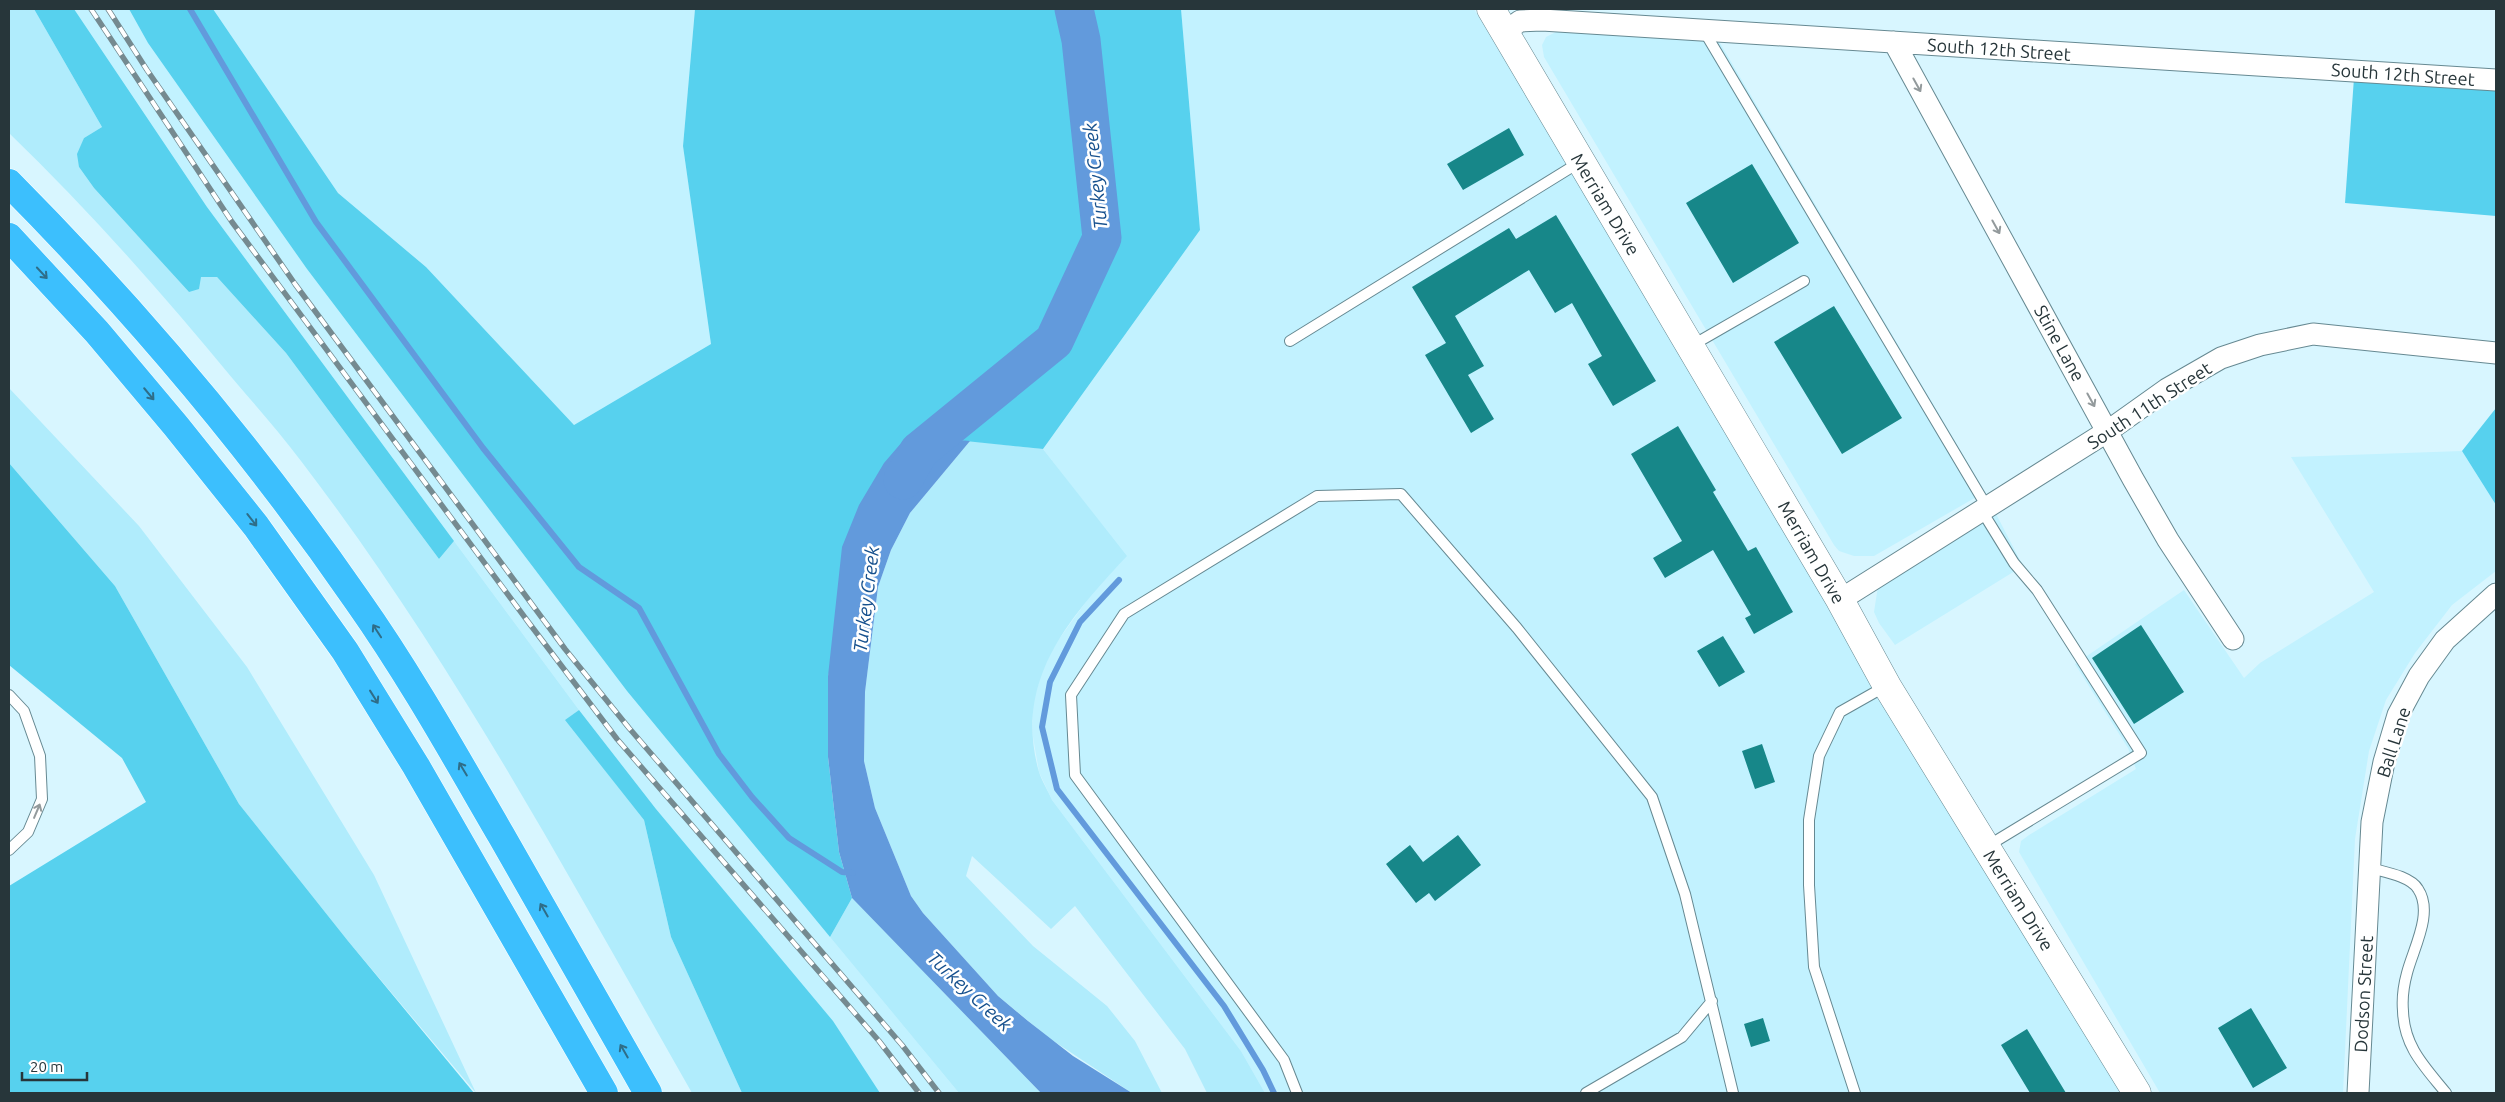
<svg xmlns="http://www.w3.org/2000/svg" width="2505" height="1102" font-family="Ubuntu,sans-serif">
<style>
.built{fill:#c2f2ff}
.green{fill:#b0ecfc}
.forest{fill:#57d1ee}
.water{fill:#629adc}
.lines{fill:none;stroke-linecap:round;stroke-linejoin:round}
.stream{stroke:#629adc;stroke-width:6}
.river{stroke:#629adc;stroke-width:39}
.building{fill:#178789}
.lane-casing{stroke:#668992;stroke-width:12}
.street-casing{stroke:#668992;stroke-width:23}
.secondary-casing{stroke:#668992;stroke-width:29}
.highway-casing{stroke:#fff;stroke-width:29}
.lane{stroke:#fff;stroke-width:10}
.street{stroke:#fff;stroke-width:21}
.secondary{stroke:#fff;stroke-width:28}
.highway{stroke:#3cbffd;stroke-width:28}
.rail-casing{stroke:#758a90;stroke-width:5.5}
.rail{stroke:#fff;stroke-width:4;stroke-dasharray:11;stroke-linecap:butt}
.oneway{stroke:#939a9c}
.oneway2{stroke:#2f6d88}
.labels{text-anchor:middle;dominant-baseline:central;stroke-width:5;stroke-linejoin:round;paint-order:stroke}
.street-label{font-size:18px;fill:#27363a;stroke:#fff}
.water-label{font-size:19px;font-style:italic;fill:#17518e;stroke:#fff}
</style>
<rect width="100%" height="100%" fill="#d8f6ff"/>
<!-- built -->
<path class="built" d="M74,9H129L148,43L307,269L627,691L959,1093H880L830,1018L656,809L579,710L207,207Z
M213,9H695L683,146L711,344L574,425L426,267L338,193Z
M1181,9H1474L2130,1093H1265L1241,1051L1052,800L1039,772L1033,737L1032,706L1041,675L1054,646L1093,592L1126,556L1043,449L1200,230Z
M1558,31L1717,38L1985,492L1874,556H1854L1839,551L1834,545L1544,57L1542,45L1546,37Z
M2462,451L2496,505V571L2452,605L2415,653L2386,700L2369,751L2355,839L2343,1093H2160L2019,852L2021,841L2029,835L2136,769L2128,748L2075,664L2184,590L2244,678L2260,663L2374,592L2291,457Z
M1994,510L2023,566L1895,645L1879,623L1874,612L1878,586Z"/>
<!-- green -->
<path class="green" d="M9,9H34L102,127L84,138L79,167L94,188L189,292L201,277H217L286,353L439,559L454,541L579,710L566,720L644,820L671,937L742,1093H692C570,879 452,658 301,461C280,433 256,406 233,379C162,293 89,210 9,133Z
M9,388L139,526L247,667L374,875L476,1093L348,941L239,804L115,586L9,463Z
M970,441L1043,449L1127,556C1069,618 1013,681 1039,772C1042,781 1048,791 1052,800L1241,1051L1265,1093H1207L1185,1049L1075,906L1051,929L972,856L966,876L1033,946L1107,1006L1135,1041L1162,1093H1132L1049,1038L998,996L923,913L911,896L875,808L864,761L865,692L878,587L891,550L910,513Z
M852,898L1041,1093H959L830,937Z"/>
<!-- forest -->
<path class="forest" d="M34,9H74L207,207L454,541L439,559L286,353L217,277H201L199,289L189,292L94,188L79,167L77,154L84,138L102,127Z
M129,9H213L338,193L426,267L574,425L711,344L683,146L695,9H1181L1200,230L1043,449L908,435L828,676V757L839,852L852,898L830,937L627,691L307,269L148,43Z
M2354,78L2496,87V216L2345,203Z
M2496,408V505L2462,451Z
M9,463L115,586L239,804L348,941L474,1093H9V886L146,802L122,758L9,665Z
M579,710L656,809L833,1021L880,1093H742L671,937L644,820L565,720Z"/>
<!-- water -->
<path class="water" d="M908,435L970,441L910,513L891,550L878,587L865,692L864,761L875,808L911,896L923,913L998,996L1028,1021L1073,1056L1132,1093H1041L852,898L839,852L828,757V676L842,547L859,505L884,463Z"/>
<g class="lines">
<!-- stream -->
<path class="stream" d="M190,9L316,222L483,448L579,567L639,608L719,754L752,797L789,838L842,872L853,873
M1119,580L1080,622L1050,682L1042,727L1057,789L1224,1006L1263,1070L1274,1093"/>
<!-- river -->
<path class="river" d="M903,480L919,451L1054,341L1102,238L1081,40L1074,9"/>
</g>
<!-- building -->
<path class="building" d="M1509,128L1524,155L1463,190L1447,164Z
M1752,164L1799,243L1733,283L1686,203Z
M1556,215L1656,381L1613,406L1588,364L1602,356L1572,303L1555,313L1529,270L1455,316L1484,366L1468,375L1494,419L1471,433L1425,355L1446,343L1412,287L1509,228L1516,239Z
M1834,306L1902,418L1842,454L1774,342Z
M1678,426L1716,490L1713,492L1748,551L1756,547L1793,612L1754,634L1745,618L1751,615L1713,550L1665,578L1653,558L1682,541L1631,454Z
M2141,625L2184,692L2134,724L2092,658Z
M1723,636L1745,672L1719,687L1697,651Z
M1762,744L1775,782L1755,789L1742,751Z
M1458,835L1481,865L1435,901L1429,893L1416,903L1386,864L1410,845L1423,862Z
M2251,1008L2287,1068L2253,1088L2218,1028Z
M1763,1018L1770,1041L1751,1047L1744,1024Z
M2027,1029L2066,1093H2030L2001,1045Z"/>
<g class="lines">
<!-- lane casing -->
<g class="lane-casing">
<path id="lane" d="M1704,31L1987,507
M1290,341L1580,162
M1691,346L1804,281
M1982,511L2014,563L2037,590L2141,753L1986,847
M9,695L24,711L40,756L42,799L28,832L9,850
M2370,868C2384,872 2410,876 2418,889C2434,913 2413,949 2407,973C2404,984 2402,1000 2403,1011C2404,1047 2425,1067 2446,1093
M1297,1093L1284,1060L1075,775L1071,695L1124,614L1317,496L1401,494L1517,628L1652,797L1685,894L1733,1093
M1586,1093L1682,1037L1712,1001
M1855,1093L1814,967L1809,885V820L1819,756L1840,712L1886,686"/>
</g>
<!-- street casing -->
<g class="street-casing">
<path id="street" d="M1505,32L1520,21L1542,20L2496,80
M1894,42L2133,479L2168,540L2233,639
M1840,600L2108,431L2167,389L2221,358L2260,345L2313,334L2496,353
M2358,1093L2372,822L2384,762L2398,715L2419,676L2445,640L2496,594"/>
</g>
<!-- secondary casing -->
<g class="secondary-casing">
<path id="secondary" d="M1491,9L1840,600L1887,686L2137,1093"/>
</g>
<!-- highway casing -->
<g class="highway-casing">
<path id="highway" d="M9,183C137,312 254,451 357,600C410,675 455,756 501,835C550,921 599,1007 648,1093
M9,237L97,332L176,426L256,526L345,651L416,766L604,1093"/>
</g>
<!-- lane -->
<use href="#lane" class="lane"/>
<!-- street -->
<use href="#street" class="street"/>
<!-- secondary -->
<use href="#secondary" class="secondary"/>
<!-- highway -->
<use href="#highway" class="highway"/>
<!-- rail casing -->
<g class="rail-casing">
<path id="rail" d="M91,9L232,222L529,623L617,739L879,1041L919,1093
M108,9L147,70L295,284L565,649L629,728L902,1045L939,1093"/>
</g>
<!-- rail -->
<use href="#rail" class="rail"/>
</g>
<!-- one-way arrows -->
<defs><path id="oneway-shaft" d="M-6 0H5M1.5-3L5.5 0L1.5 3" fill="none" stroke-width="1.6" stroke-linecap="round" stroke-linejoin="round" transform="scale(1.25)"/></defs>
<g class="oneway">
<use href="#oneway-shaft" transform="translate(1917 85) rotate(61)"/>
<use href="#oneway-shaft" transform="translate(1996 227) rotate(61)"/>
<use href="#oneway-shaft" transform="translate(2091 400) rotate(61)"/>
<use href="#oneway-shaft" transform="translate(37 811) rotate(-67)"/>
</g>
<g class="oneway2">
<use href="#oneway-shaft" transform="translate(42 273) rotate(47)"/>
<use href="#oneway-shaft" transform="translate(149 394) rotate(50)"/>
<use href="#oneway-shaft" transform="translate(252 520) rotate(52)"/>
<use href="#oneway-shaft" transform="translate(377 631) rotate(-123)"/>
<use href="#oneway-shaft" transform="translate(374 697) rotate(58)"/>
<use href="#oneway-shaft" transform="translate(463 769) rotate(-121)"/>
<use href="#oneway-shaft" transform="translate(544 910) rotate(-120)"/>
<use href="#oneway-shaft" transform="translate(624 1051) rotate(-120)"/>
</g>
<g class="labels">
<!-- street labels -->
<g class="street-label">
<text transform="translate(1999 49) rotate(4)">South 12th Street</text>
<text transform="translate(2403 74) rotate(4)">South 12th Street</text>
<text transform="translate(1606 204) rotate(59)">Merriam Drive</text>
<text transform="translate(2060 343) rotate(61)">Stine Lane</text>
<text transform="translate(2149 405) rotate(-33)">South 11th Street</text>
<text transform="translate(1812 552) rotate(60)">Merriam Drive</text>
<text transform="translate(2393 742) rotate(-72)">Ball Lane</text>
<text transform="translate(2019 900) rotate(58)">Merriam Drive</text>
<text transform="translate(2363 994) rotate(-87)">Dodson Street</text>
</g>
<!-- water labels -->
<g class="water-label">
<text transform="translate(1095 176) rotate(-96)">Turkey Creek</text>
<text transform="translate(866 599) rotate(-83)">Turkey Creek</text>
<text transform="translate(970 991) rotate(43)">Turkey Creek</text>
</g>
</g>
<!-- border -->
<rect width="2505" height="1102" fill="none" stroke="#27363a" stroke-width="20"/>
<!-- scale -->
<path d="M22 1072v8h65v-8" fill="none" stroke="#27363a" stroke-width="2.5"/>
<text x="30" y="1072" font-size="15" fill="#27363a" stroke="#ffffff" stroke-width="4" paint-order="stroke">20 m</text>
</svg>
